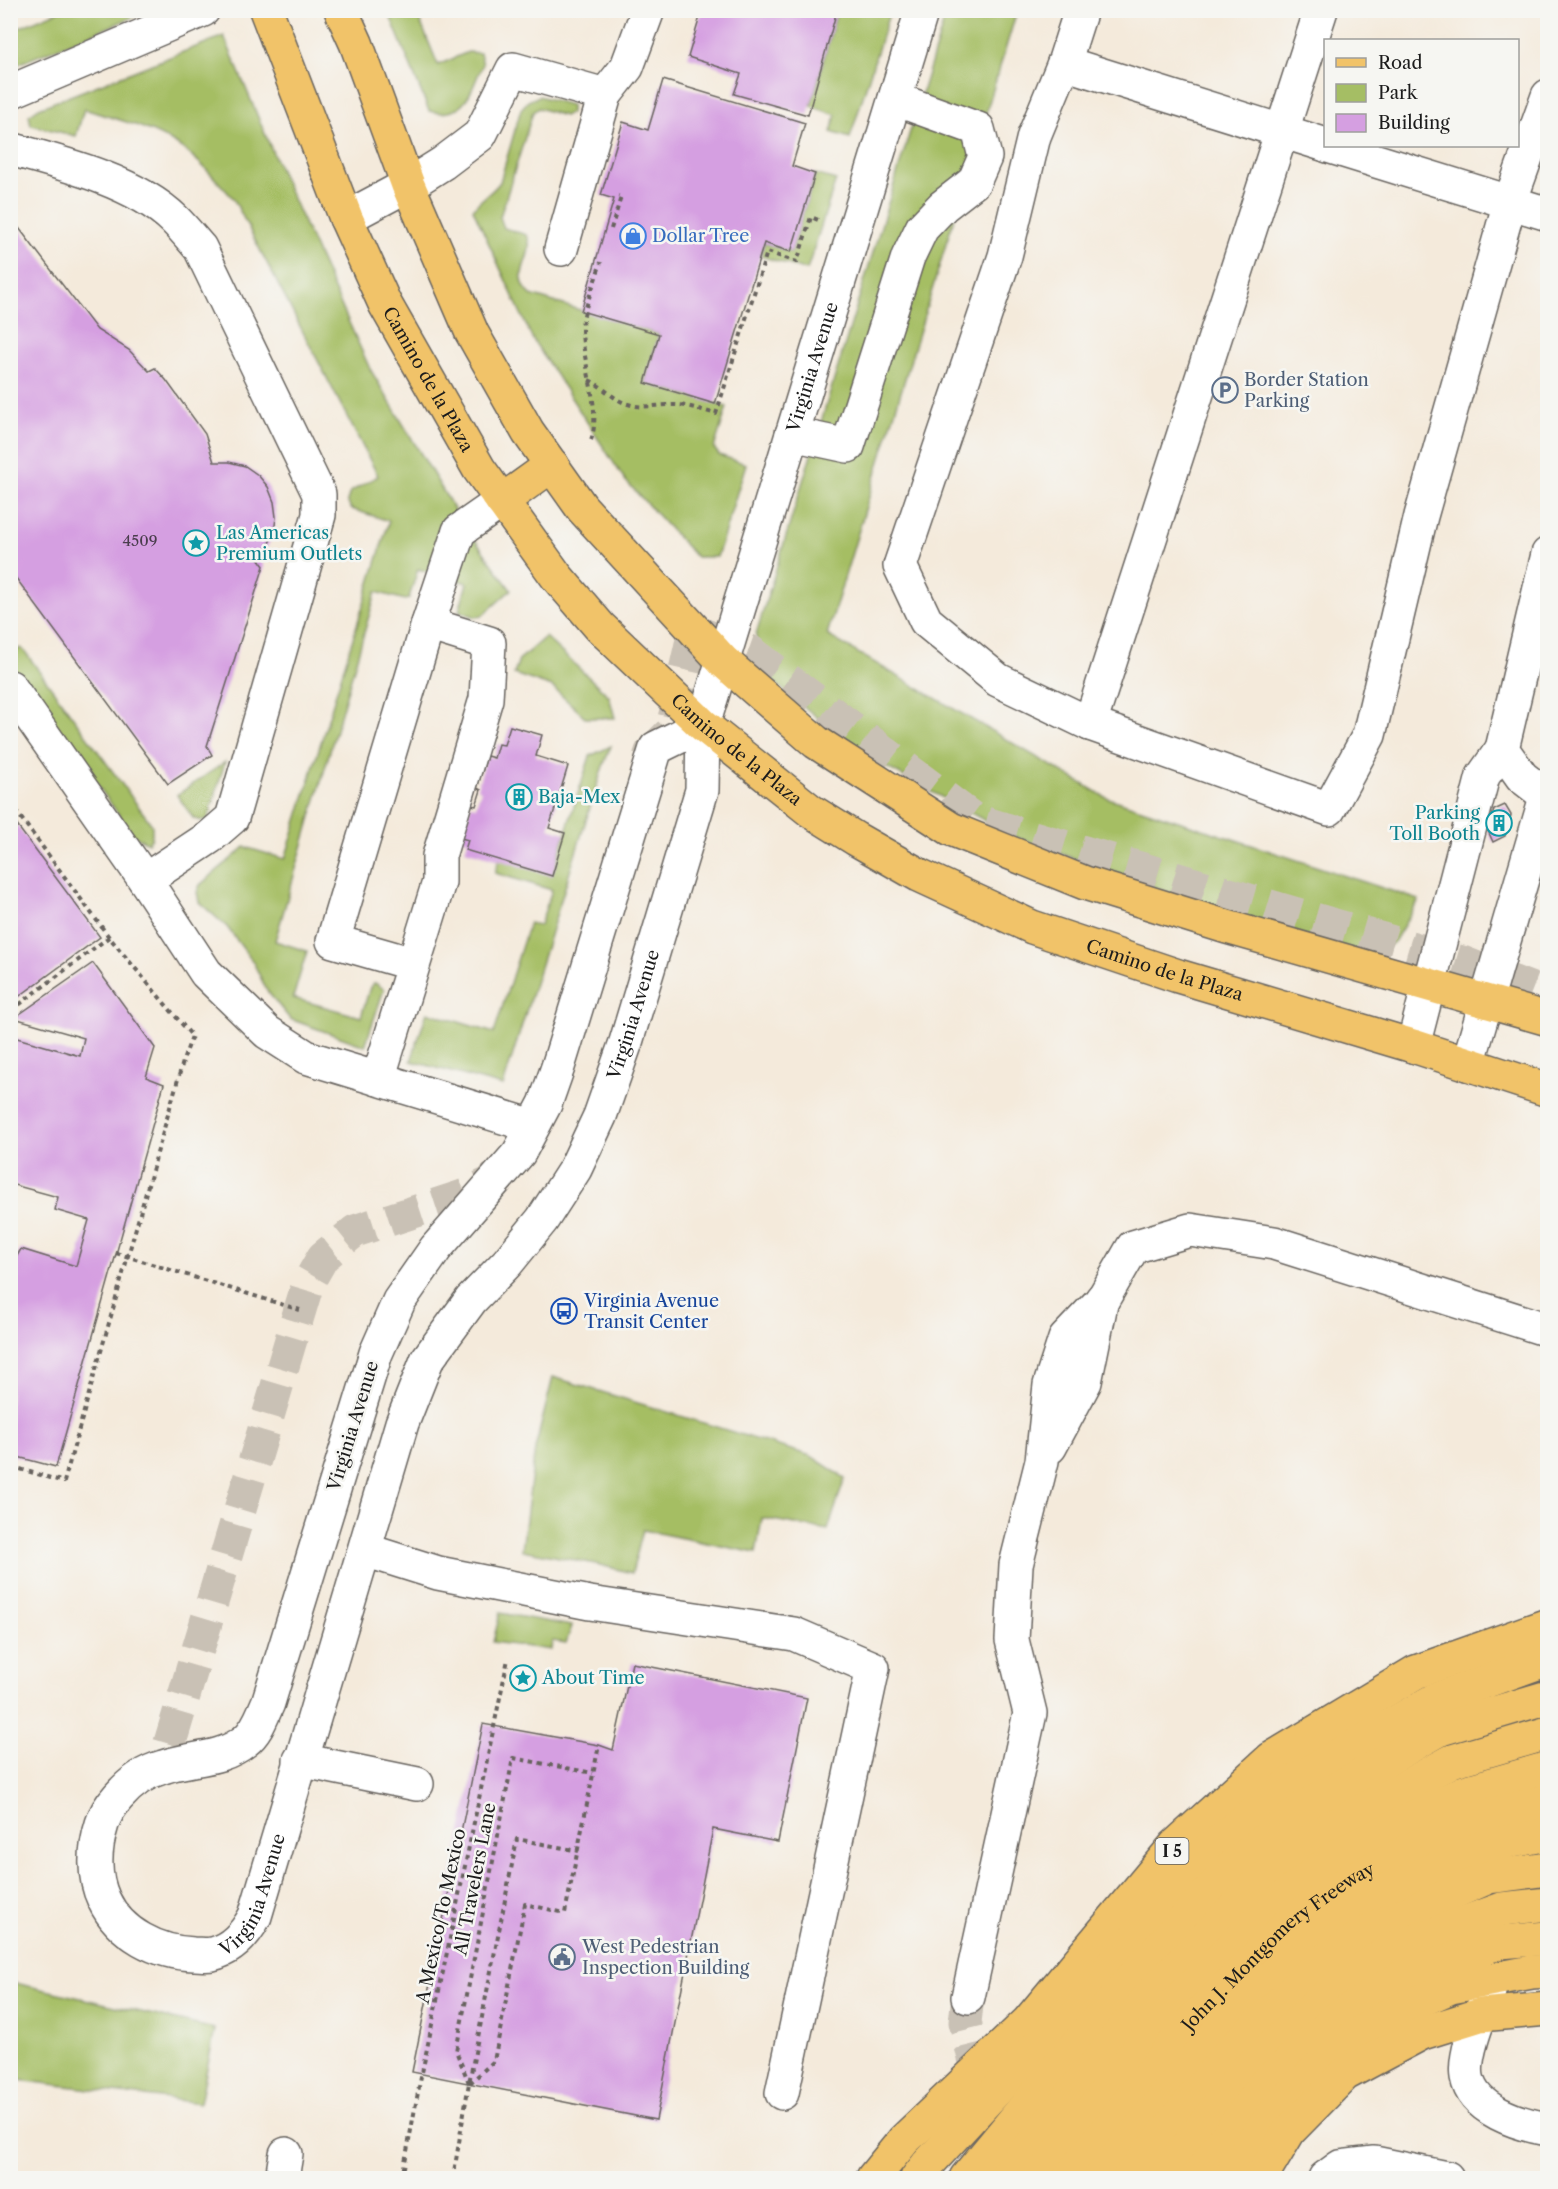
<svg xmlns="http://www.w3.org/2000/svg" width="1558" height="2189" font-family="'Libre Caslon Text',serif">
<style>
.green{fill:#a5be64;stroke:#606d40;stroke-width:1.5}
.building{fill:#d59fe1}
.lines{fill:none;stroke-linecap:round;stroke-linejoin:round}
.minor-tunnel{stroke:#c9c1b5;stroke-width:33;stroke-dasharray:33 16;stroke-linecap:butt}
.minor-casing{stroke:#68645f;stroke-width:36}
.major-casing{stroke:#68645f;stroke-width:36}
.highway-casing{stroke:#68645f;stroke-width:36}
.path{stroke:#68645f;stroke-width:4;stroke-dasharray:4.5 4.5;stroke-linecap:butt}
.minor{stroke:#fff;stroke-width:33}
.major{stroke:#f1c369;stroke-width:33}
.highway{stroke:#f1c369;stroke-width:33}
.labels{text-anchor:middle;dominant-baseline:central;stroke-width:5;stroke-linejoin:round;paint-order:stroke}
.number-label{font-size:15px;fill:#4a3d4d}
.shield{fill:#f6f6f2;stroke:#5d5d5c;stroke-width:1.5}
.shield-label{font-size:16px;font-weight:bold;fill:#1c1c1c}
.shop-label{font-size:18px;fill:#366cbe;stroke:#f6f6f2;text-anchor:start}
.street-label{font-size:18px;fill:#1c1c1c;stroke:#f6f6f2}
.service-label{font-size:18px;fill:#4e5e75;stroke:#f6f6f2;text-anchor:start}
.culture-label{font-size:18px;fill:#0d838f;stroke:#f6f6f2;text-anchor:start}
.transit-label{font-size:18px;fill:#164399;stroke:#f6f6f2;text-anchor:start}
</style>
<rect width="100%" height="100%" fill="#f6f6f2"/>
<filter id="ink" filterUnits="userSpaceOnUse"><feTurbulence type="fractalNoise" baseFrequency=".0167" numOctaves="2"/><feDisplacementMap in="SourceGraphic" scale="12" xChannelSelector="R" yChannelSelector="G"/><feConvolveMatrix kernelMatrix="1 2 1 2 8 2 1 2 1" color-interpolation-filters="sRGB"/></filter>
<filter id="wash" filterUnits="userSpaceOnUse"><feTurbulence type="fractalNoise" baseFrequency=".008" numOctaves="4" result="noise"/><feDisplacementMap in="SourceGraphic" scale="24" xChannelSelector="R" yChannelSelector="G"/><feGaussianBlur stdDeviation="1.35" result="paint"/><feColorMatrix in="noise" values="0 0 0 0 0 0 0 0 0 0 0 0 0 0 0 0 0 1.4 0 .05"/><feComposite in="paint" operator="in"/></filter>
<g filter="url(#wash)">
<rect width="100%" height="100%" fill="#f4eadb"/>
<!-- green -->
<path class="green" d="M59,11V10L148,11L11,67V31Z
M388,11H416L438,65L468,52L480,53L483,64C470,92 466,120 429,111Z
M837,11H890L850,138L831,132L836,115L811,106Z
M947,11H1017L827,635L1105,797L1419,900L1394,942L1372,957L1178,896L1015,837L860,753L762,672L756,656V634Z
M224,36L284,179L370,369L460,519L511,590L482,616L476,617L459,611L467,583L418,569L409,598L405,600L376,592L275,941L307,951L293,998L361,1017L370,987L375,983L384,989L365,1046L290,1019L267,991L253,962L227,927L199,902L197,892L200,885L245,847L285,859L389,521L351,509L347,501L350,492L378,476L233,198C215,179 198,158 176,144C148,126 115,119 84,109L76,136L31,125L29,115L39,108Z
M539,96L571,105V113L564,116L539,108L533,112L500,217L504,228L527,235C537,257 508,273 531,295L659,334L645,383L727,407L714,448L719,455L746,464L717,557H696L625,480L533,340L473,209C481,198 492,193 500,182L521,109L528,101Z
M815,174L836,180L807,270L760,256L764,243L791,252Z
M545,637L609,696L615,718H586L552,687L514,674L519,660Z
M21,648L26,653L152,825V838L148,843L134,836L11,665L10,652Z
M611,746L602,769L503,1086L411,1061L427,1012L494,1033L529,923L540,925L552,890L495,873L499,859L552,875L590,756Z
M225,762L208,819L201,821L193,818L177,795Z
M553,1377L811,1456L845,1478L828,1530L762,1518L756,1553L643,1530L632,1573L596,1564L522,1550L535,1449Z
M500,1613L572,1626L566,1643L552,1641L551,1650L493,1642Z
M11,1982L215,2029L200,2103L11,2079Z"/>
<g id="blocks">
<!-- building -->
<path class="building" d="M702,10H837L808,115L734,94L741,74L688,57Z
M663,80L805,123L792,166L815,174L791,252L764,243L715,404L645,383L659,334L581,311L614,199L601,195L623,122L648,130Z
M19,228L97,330L129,350L149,371L155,368L166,380L205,434L214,462H229L245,466L258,475L268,487L274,502L276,517L274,533L267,547L258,558L264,566L207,746L212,755L168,784L10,570V235Z
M510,726L542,735L536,756L568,766L549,828L565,833L552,876L465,850L468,840L461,838L471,805L476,806L481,790L477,788L487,756L494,758L498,744L504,745Z
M1505,805L1511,815L1505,836L1493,842L1488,831L1494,810Z
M10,816L100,937L10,1003Z
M93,963L155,1048L146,1077L164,1084L56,1467L10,1455V1268L21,1249L76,1266L89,1220L55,1210L58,1197L10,1184V1036L80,1056L84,1038L14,1018Z
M632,1663L807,1698L778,1842L713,1829L656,2120L412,2072L483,1724L599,1745L613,1750Z"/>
</g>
</g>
<g filter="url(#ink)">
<use href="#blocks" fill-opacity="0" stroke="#68645f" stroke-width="1.5"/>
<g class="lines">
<!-- minor-tunnel -->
<path class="minor-tunnel" d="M649,758L651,752L671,732L694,631L750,651L975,820L1462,962L1548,995
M140,1778L163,1766L308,1283L323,1257L355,1231L463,1196L491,1182L497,1174
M968,1997L965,2022L979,2078L990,2094"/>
<!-- minor casing -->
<g class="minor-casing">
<g id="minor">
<path d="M1081,10L1064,63L1034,136L1005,256L900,566L926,621L998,680L1090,724L1329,809L1369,735L1421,516L1510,202L1548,96"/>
<path d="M1064,63L1326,145"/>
<path d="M10,92L203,10"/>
<path d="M605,95L627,67L648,10"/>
<path d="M1328,146L1548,214"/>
<path d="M10,149C62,163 137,182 175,220C184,229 192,239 200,248L319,494V515L232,818L210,837L145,880"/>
<path d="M346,218L408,185L443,163L480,135L513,69L605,95L561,249"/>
<path d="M792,434L848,446L908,257L922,228L943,206L974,182L985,157L978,129L895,99"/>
<path d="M1548,554L1502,749L1522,777L1548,797"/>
<path d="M428,624L459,531L502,501"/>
<path d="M10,687L145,880L206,973L267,1032L306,1057L533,1126"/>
<path d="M1090,724L1321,10"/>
<path id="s1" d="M703,725L656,748L558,1067L545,1104L519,1153L436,1248L399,1301L376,1353L268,1703C262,1716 257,1732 245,1741C220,1761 191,1757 163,1767C145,1772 130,1783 118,1797C111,1805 105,1814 102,1824C94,1849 93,1877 104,1900C120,1934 158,1953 194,1954C199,1954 207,1955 212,1954C233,1949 246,1933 255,1916L402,1423L427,1360L471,1300L507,1263L542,1220L575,1169L600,1116L626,1042L702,790L703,725L922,10"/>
<path d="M1413,1046L1483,776L1502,749"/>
<path d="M1468,1064L1546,797"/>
<path d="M378,1079L439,882V856L486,699L489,643L428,624L333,941L413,964"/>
<path d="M1050,1447L1085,1382L1102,1299"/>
<path d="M365,1550L438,1573L590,1603L794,1634L873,1668L782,2093"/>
<path d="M300,1760L417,1784"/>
<path d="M1489,1992C1481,2013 1463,2054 1467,2077C1473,2110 1518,2124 1548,2129"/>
<path d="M968,1997L1030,1713L1012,1640L1016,1565L1042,1461L1050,1385L1065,1339L1103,1299L1133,1247L1190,1230L1274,1243L1548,1330"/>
<path d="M282,2178L286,2154"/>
<path d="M1325,2178L1340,2167L1374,2163L1447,2178"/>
</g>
</g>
<!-- major casing -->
<g class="major-casing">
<g id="major">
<path id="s2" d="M266,10L346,218L385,304L479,469L557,577L600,627L703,725L811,811L856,839L919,875L1032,927L1178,976L1413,1046L1548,1090"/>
<path d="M341,10L356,43L408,185L472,333L528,432L582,508L723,661L816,742L951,829L1085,883L1227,927L1548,1019"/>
<path d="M502,501L552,465"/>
</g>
</g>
<!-- highway casing -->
<g class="highway-casing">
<g id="highway">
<path d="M873,2178L904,2140L1028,2022L1175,1846L1271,1759L1416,1672L1548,1625"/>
<path d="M917,2178L927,2165L1113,1964L1208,1850L1290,1783L1434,1700L1548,1659"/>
<path d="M966,2178L1131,1979L1231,1867L1306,1806L1441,1729L1548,1697"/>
<path d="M1005,2178L1151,1994L1258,1883L1322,1832L1452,1761L1548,1733"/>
<path d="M1039,2178L1170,2008L1274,1905L1336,1856L1464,1792L1548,1768"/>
<path id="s3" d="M1069,2178L1190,2023L1289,1923L1351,1879L1474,1818L1548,1801"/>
<path d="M1100,2178L1209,2041L1302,1945L1364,1900L1482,1847L1548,1834"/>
<path d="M1129,2178L1227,2055L1320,1963L1377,1926L1489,1877L1548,1869"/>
<path d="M1162,2178L1245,2071L1330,1992L1389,1950L1502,1909L1548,1904"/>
<path d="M1196,2178L1264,2085L1340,2015L1401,1977L1501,1942L1548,1938"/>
<path d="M1230,2178L1250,2144L1283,2102L1341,2045L1386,2016L1451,1987L1532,1972L1548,1971"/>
<path d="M1261,2178L1289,2131L1345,2074L1422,2033L1480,2015L1548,2009"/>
</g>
</g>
<!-- path -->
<path class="path" d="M611,229L621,197L618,196
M589,380C603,386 613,400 628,404C642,409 656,405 670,405C686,404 701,410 716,414L767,252L797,262L811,217L818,220
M591,440C602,411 582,361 582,329C582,313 596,279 601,262
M10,803L109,937L192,1036L184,1058L64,1482L10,1466
M12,1010L109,937
M116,1253L300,1310
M469,2083L456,2051L513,1758L593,1773
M470,2083L494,2061L525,1904L565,1913L599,1745
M402,2178L419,2087L508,1659
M453,2178L469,2083L517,1839L579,1851"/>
<!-- minor -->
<use href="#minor" class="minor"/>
<!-- major -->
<use href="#major" class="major"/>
<!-- highway -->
<use href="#highway" class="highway"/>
</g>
</g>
<!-- icons -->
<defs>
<g id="shop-ring" transform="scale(1.35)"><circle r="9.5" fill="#f6f6f2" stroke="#3f7fe0" stroke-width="1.5"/><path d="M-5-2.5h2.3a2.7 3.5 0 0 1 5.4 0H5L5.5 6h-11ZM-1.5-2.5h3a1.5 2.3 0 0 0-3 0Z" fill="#3f7fe0"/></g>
<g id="parking-ring" transform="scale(1.35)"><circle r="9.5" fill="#f6f6f2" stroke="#5c6f8a" stroke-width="1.5"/><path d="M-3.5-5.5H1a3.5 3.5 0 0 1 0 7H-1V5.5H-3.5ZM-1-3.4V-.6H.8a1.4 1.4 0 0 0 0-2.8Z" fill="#5c6f8a"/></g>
<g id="sight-ring" transform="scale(1.35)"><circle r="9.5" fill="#f6f6f2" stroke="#0f9aa8" stroke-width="1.5"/><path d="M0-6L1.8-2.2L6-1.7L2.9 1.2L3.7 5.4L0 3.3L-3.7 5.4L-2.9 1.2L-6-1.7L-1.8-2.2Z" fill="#0f9aa8"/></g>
<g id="building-ring" transform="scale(1.35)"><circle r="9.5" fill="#f6f6f2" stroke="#0f9aa8" stroke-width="1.5"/><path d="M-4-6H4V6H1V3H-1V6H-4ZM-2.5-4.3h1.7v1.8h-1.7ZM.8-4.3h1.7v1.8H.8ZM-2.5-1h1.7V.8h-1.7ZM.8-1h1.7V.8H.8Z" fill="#0f9aa8"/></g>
<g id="bus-ring" transform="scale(1.35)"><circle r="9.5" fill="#f6f6f2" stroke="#1a4fb4" stroke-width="1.5"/><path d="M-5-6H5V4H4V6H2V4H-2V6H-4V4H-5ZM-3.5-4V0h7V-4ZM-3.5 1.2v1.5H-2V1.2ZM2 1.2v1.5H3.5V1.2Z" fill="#1a4fb4"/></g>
<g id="civic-ring" transform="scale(1.35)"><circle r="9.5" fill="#f6f6f2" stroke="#5c6f8a" stroke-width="1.5"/><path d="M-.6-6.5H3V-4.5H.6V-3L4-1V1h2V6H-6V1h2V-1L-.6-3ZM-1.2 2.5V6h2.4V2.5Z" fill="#5c6f8a"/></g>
</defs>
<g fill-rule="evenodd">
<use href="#shop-ring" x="633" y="236"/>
<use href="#parking-ring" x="1225" y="390"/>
<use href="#sight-ring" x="196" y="543"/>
<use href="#building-ring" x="519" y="797"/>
<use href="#building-ring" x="1499" y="823"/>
<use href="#bus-ring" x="564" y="1311"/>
<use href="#sight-ring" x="523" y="1678"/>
<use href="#civic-ring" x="562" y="1957"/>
</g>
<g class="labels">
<!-- number labels -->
<g class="number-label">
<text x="140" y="540">4509</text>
</g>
<!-- shield labels -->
<rect class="shield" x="1155.5" y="1838" width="33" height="26" rx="4.5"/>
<g class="shield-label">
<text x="1172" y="1851">I 5</text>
</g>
<!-- shop labels -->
<g class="shop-label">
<text x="652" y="236">Dollar Tree</text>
</g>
<!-- street labels -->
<g class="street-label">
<text stroke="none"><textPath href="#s1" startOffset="3242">Virginia Avenue</textPath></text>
<text stroke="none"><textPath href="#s2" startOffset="404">Camino de la Plaza</textPath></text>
<text stroke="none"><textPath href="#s2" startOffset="890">Camino de la Plaza</textPath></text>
<text stroke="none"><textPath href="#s2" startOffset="1376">Camino de la Plaza</textPath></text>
<text stroke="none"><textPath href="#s1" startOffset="2568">Virginia Avenue</textPath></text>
<text transform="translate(353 1426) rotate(-73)">Virginia Avenue</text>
<text transform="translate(475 1879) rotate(-79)">All Travelers Lane</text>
<text stroke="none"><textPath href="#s1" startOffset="1596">Virginia Avenue</textPath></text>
<text transform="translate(441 1916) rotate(-78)">A Mexico/To Mexico</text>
<text stroke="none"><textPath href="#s3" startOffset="314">John J. Montgomery Freeway</textPath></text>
</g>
<!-- service labels -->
<g class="service-label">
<text x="1244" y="380">Border Station<tspan x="1244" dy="21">Parking</tspan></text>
<text x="582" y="1947">West Pedestrian<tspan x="582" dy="21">Inspection Building</tspan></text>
</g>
<!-- culture labels -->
<g class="culture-label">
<text x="216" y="533">Las Americas<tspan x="216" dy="21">Premium Outlets</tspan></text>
<text x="538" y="797">Baja-Mex</text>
<text x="1480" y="813" text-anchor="end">Parking<tspan x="1480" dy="21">Toll Booth</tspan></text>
<text x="542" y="1678">About Time</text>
</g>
<!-- transit labels -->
<g class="transit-label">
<text x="584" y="1301">Virginia Avenue<tspan x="584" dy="21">Transit Center</tspan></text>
</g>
</g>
<!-- margin -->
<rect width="1558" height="2189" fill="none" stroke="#f6f6f2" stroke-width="36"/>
<!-- legend -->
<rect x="1324" y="39" width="195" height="108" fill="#f6f6f2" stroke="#9f9f9c" stroke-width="1.5"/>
<rect x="1336" y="58" width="30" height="9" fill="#f1c369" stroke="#9f9f9c" stroke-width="1.5"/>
<text x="1378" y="69" font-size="18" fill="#1c1c1c">Road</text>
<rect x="1336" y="84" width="30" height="18" fill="#a5be64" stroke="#9f9f9c" stroke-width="1.5"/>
<text x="1378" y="99" font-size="18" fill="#1c1c1c">Park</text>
<rect x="1336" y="114" width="30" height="18" fill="#d59fe1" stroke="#9f9f9c" stroke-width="1.5"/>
<text x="1378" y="129" font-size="18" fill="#1c1c1c">Building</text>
</svg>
